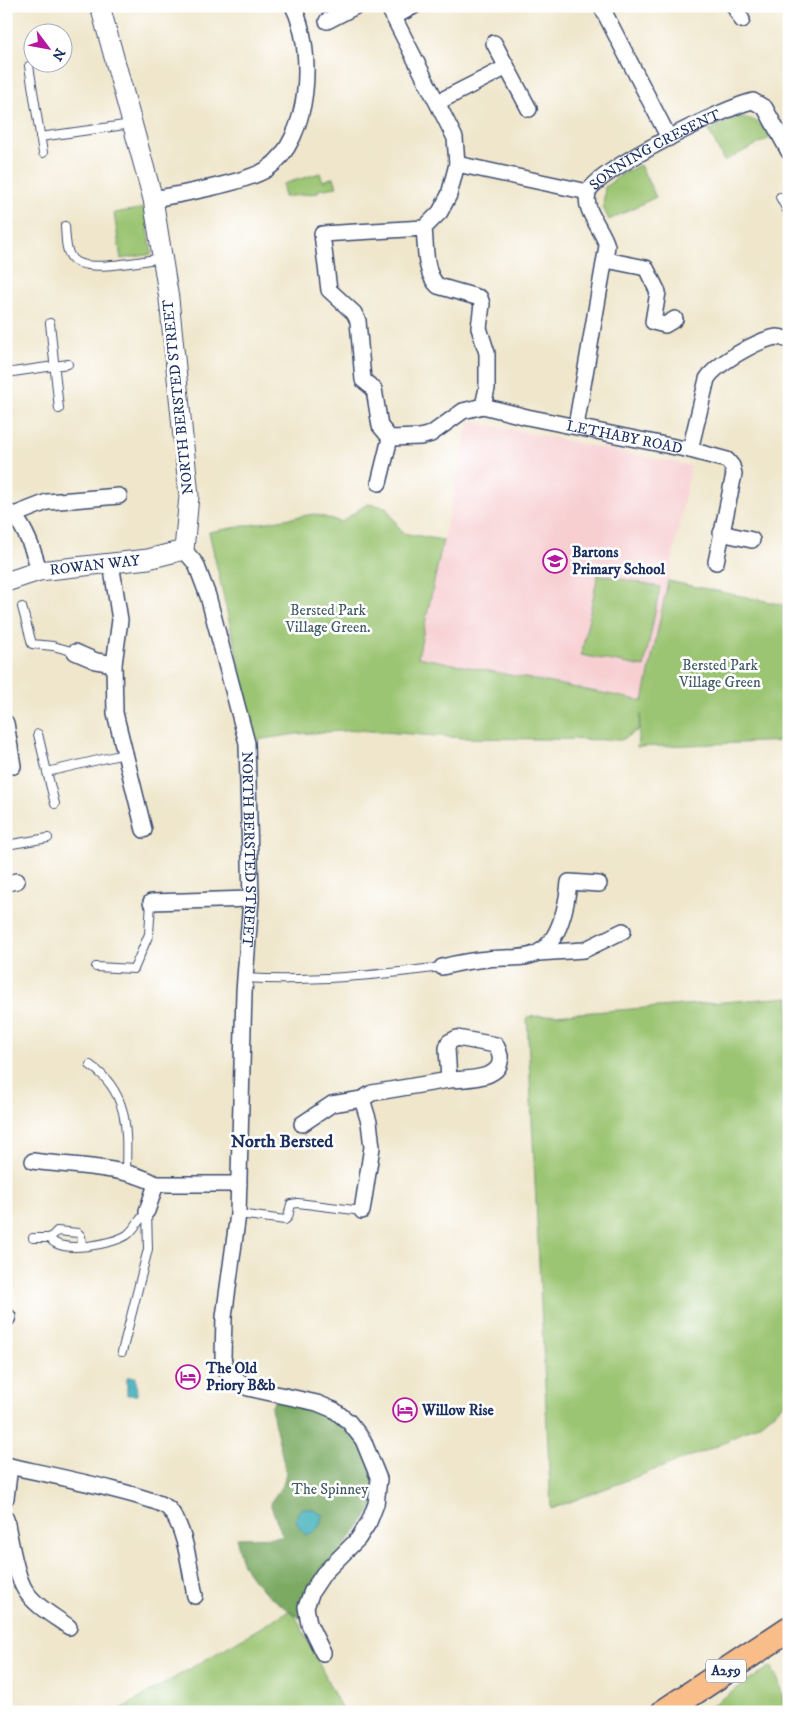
<svg xmlns="http://www.w3.org/2000/svg" width="795" height="1718" font-family="'IM FELL DW Pica',serif">
<style>
.built{fill:#f7cfd1}
.green{fill:#9bc572;stroke:#5b7a68}
.forest{fill:#7caa64;stroke:#4c6c61}
.water{fill:#40b0bb;stroke:#2e708c}
.lines{fill:none;stroke-linecap:round;stroke-linejoin:round}
.service-casing{stroke:#3b4a6e;stroke-width:10}
.minor-casing{stroke:#3b4a6e;stroke-width:18}
.tertiary-casing{stroke:#3b4a6e;stroke-width:21}
.trunk-casing{stroke:#3b4a6e;stroke-width:28}
.service{stroke:#fff;stroke-width:8}
.minor{stroke:#fff;stroke-width:15}
.tertiary{stroke:#fff;stroke-width:19}
.trunk{stroke:#f8bd89;stroke-width:25}
.labels{text-anchor:middle;dominant-baseline:central;stroke-width:5;stroke-linejoin:round;paint-order:stroke}
.shield{fill:#fff;stroke:#5f6d8e;stroke-width:1}
.shield-label{font-size:14px;font-weight:bold;fill:#1b2f5e}
.street-label{font-size:15px;fill:#1b2f5e;stroke:#fff}
.poi-label{font-size:15px;font-weight:bold;fill:#1b2f5e;stroke:#fff;text-anchor:start}
.park-label{font-size:15px;fill:#415c64;stroke:#fff}
.quarter-label{font-size:18px;font-weight:bold;fill:#1b2f5e;stroke:#fff}
</style>
<rect width="100%" height="100%" fill="#fff"/>
<filter id="ink" filterUnits="userSpaceOnUse"><feTurbulence type="fractalNoise" baseFrequency=".02" numOctaves="2"/><feDisplacementMap in="SourceGraphic" scale="10" xChannelSelector="R" yChannelSelector="G"/><feConvolveMatrix kernelMatrix="1 2 1 2 8 2 1 2 1" color-interpolation-filters="sRGB"/></filter>
<filter id="wash" filterUnits="userSpaceOnUse"><feTurbulence type="fractalNoise" baseFrequency=".0096" numOctaves="4" result="noise"/><feDisplacementMap in="SourceGraphic" scale="20" xChannelSelector="R" yChannelSelector="G"/><feGaussianBlur stdDeviation="1.12" result="paint"/><feColorMatrix in="noise" values="0 0 0 0 0 0 0 0 0 0 0 0 0 0 0 0 0 1.4 0 .05"/><feComposite in="paint" operator="in"/></filter>
<g filter="url(#wash)">
<rect width="100%" height="100%" fill="#efe6cb"/>
<!-- built -->
<path class="built" d="M469,421L691,466L644,701L418,657Z"/>
<!-- green -->
<path class="green" d="M736,117C753,117 762,123 770,138L724,161L709,131Z
M640,165L656,197L609,220L603,207L605,187L621,175Z
M320,173L323,181L334,177L337,187L318,190V193L284,197L283,184Z
M145,208L152,254L121,259L114,213Z
M367,504L386,507L402,533L443,540L418,657L643,701L668,581L789,606V741L637,747L641,714L638,730L621,740L463,738L357,730L296,734L256,740L209,532L314,514L341,522Z
M598,574L660,587L644,667L581,655Z
M789,997V1399L761,1423L715,1447L551,1509L527,1017Z
M292,1609L343,1712H116Z
M771,1666L779,1682L786,1712H702Z"/>
<!-- forest -->
<path class="forest" d="M278,1395L334,1410L372,1459L376,1504L324,1573L309,1624C278,1602 238,1581 237,1538L283,1537L270,1503L283,1485L286,1472L271,1408Z"/>
<!-- water -->
<path class="water" d="M127,1377H136L137,1395H127Z
M302,1508L313,1509L322,1515C321,1527 317,1531 306,1535C297,1527 292,1517 302,1508Z"/>
</g>
<g filter="url(#ink)">
<g class="lines">
<!-- service casing -->
<g class="service-casing">
<path id="service" d="M29,66L43,153
M40,137L132,124
M780,197L789,214
M65,226C66,236 65,249 71,257C82,275 144,260 163,258
M50,323L59,409
M6,373L68,364
M22,607L32,644L53,646L75,652
M38,734L47,772
M55,804L47,772L124,754
M6,845L48,838
M96,967L134,969L149,934L151,902
M245,978C312,982 377,975 442,967
M90,1065C129,1092 127,1129 126,1172
M238,1214L285,1220L288,1217L291,1204L298,1203L362,1211
M33,1238H50
M82,1245L81,1236L78,1233L57,1231L50,1238C59,1255 113,1244 127,1235C135,1229 140,1218 147,1211
M122,1352L148,1249L147,1211"/>
</g>
<!-- minor casing -->
<g class="minor-casing">
<g id="minor">
<path d="M388,6L455,138L457,164L449,195L440,212L424,228L322,234L329,290L354,313L358,321L363,380L374,389L380,426L390,438L420,437L431,434L463,411L483,406L487,388V353L479,328L482,304L480,298L438,286C424,273 426,246 424,228"/>
<path d="M601,6L669,138"/>
<path d="M734,6L742,20"/>
<path d="M394,17L414,6"/>
<path d="M327,21L356,6"/>
<path d="M494,43L529,109"/>
<path d="M438,102L507,67"/>
<path d="M457,164L588,192"/>
<path d="M153,199C178,195 248,182 267,169C311,139 315,50 293,6"/>
<path d="M606,260L646,268L658,292L653,322L665,325L675,319"/>
<path id="s1" d="M483,406L527,417L690,450L707,379C716,364 759,339 777,337C781,337 785,339 789,340"/>
<path id="s2" d="M576,426L607,246C603,229 583,211 588,193C594,171 728,106 753,101L765,108L789,152"/>
<path d="M690,450L727,460L732,466L734,474L716,562"/>
<path d="M379,483L390,438"/>
<path d="M6,511L14,515L47,502L119,496"/>
<path d="M14,515C27,532 34,551 39,571"/>
<path d="M721,533L752,540"/>
<path id="s3" d="M184,550L196,564L208,596L247,743L251,899L244,992L238,1214L224,1317L223,1357L226,1371L248,1388L317,1403L334,1410L349,1422L363,1440L379,1479L376,1504L369,1522L358,1539L324,1573L312,1591L306,1607L309,1624L323,1653"/>
<path d="M111,563L120,620L114,664L115,713L144,830"/>
<path d="M75,652L96,661L114,664"/>
<path d="M6,723L13,766"/>
<path d="M6,883L17,881"/>
<path d="M151,902L251,899"/>
<path d="M538,953L584,950L623,931"/>
<path d="M442,967C458,963 472,960 488,959C503,957 524,960 537,953C560,942 567,904 569,882L599,884"/>
<path d="M362,1099L372,1093L449,1080L447,1048L449,1042L457,1038L496,1045C514,1079 471,1079 449,1080"/>
<path d="M302,1124L332,1104L362,1099L369,1122L372,1147L362,1211"/>
<path d="M33,1161C69,1166 125,1166 156,1184"/>
<path d="M147,1211L156,1184H239"/>
<path d="M6,1320L8,1317"/>
<path d="M6,1465L10,1466L6,1498"/>
<path d="M10,1466C35,1472 157,1496 169,1509C186,1528 190,1571 195,1596"/>
<path d="M6,1519C10,1538 15,1574 25,1590C35,1606 54,1616 69,1627"/>
</g>
</g>
<!-- tertiary casing -->
<g class="tertiary-casing">
<g id="tertiary">
<path id="s4" d="M6,582L39,571L148,559L184,550L189,496L169,299L153,199L100,6"/>
</g>
</g>
<!-- trunk casing -->
<g class="trunk-casing">
<path id="trunk" d="M664,1712L789,1629"/>
</g>
<!-- service -->
<use href="#service" class="service"/>
<!-- minor -->
<use href="#minor" class="minor"/>
<!-- tertiary -->
<use href="#tertiary" class="tertiary"/>
<!-- trunk -->
<use href="#trunk" class="trunk"/>
</g>
</g>
<!-- icons -->
<defs>
<g id="school-ring" transform="scale(1.25)"><circle r="9.5" fill="#fff" stroke="#b5179e" stroke-width="1.5"/><path d="M0-5L7-2L0 1L-7-2ZM-4 1L0 2.5L4 1V4Q0 6-4 4Z" fill="#b5179e"/></g>
<g id="hotel-ring" transform="scale(1.25)"><circle r="9.5" fill="#fff" stroke="#b5179e" stroke-width="1.5"/><path d="M-6-4.5h1.5V1H6V5H4.5V3h-9V5H-6ZM-4 0a1.8 1.8 0 1 1 3.6 0ZM.5 0V-2.5h3Q6-2.5 6 0Z" fill="#b5179e"/></g>
</defs>
<g fill-rule="evenodd">
<use href="#school-ring" x="555" y="561"/>
<use href="#hotel-ring" x="188" y="1377"/>
<use href="#hotel-ring" x="405" y="1410"/>
</g>
<g class="labels">
<!-- shield labels -->
<rect class="shield" x="706" y="1659.5" width="40" height="23" rx="4"/>
<g class="shield-label">
<text x="726" y="1671">A259</text>
</g>
<!-- street labels -->
<g class="street-label">
<text stroke="none"><textPath href="#s2" startOffset="321">SONNING CRESENT</textPath></text>
<text transform="translate(178 397) rotate(-96)">NORTH BERSTED STREET</text>
<text stroke="none"><textPath href="#s1" startOffset="145">LETHABY ROAD</textPath></text>
<text stroke="none"><textPath href="#s4" startOffset="91">ROWAN WAY</textPath></text>
<text stroke="none"><textPath href="#s3" startOffset="311">NORTH BERSTED STREET</textPath></text>
</g>
<!-- poi labels -->
<g class="poi-label">
<text x="572" y="552">Bartons<tspan x="572" dy="17">Primary School</tspan></text>
<text x="206" y="1368">The Old<tspan x="206" dy="17">Priory B&amp;b</tspan></text>
<text x="422" y="1410">Willow Rise</text>
</g>
<!-- park labels -->
<g class="park-label">
<text x="328" y="610">Bersted Park<tspan x="328" dy="17">Village Green.</tspan></text>
<text x="720" y="665">Bersted Park<tspan x="720" dy="17">Village Green</tspan></text>
<text x="330" y="1489">The Spinney</text>
</g>
<!-- quarter labels -->
<g class="quarter-label">
<text x="282" y="1142">North Bersted</text>
</g>
</g>
<!-- margin -->
<rect width="795" height="1718" fill="none" stroke="#fff" stroke-width="25"/>
<!-- north arrow -->
<g transform="translate(48 48) rotate(122)"><circle r="24" fill="#ffffff" stroke="#a4acbf"/>
<path d="M0-4L9 19L0 12L-9 19Z" fill="#b5179e"/>
<text y="-8" font-size="14" font-weight="bold" text-anchor="middle" fill="#1b2f5e">N</text>
</g>
</svg>
